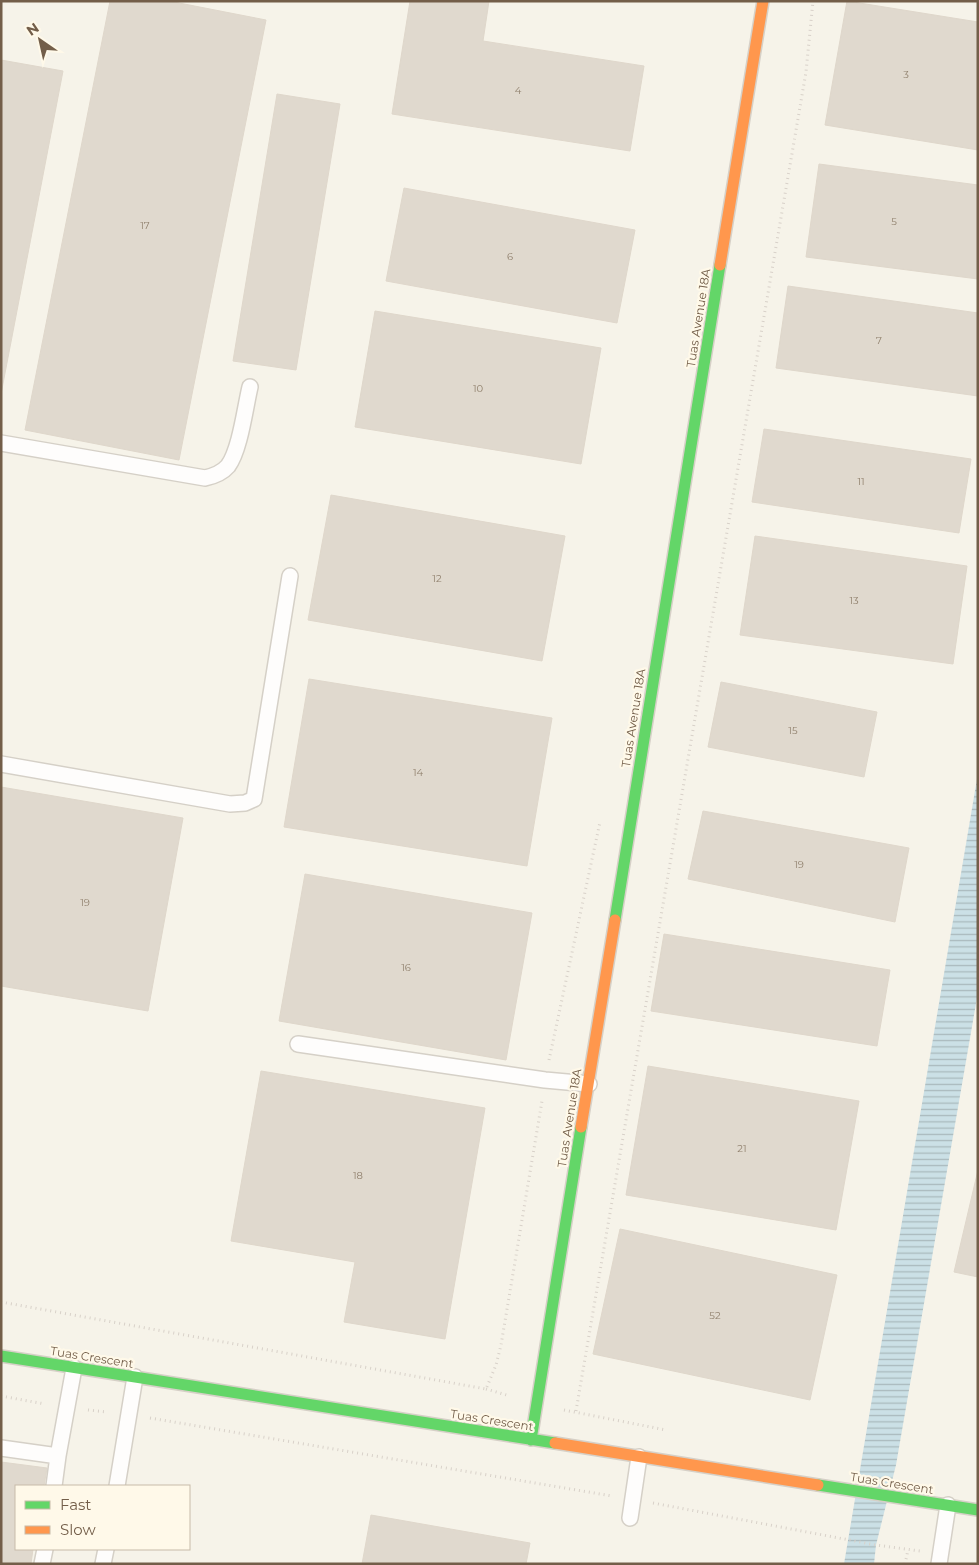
<svg xmlns="http://www.w3.org/2000/svg" width="979" height="1565" font-family="Montserrat,sans-serif">
<style>
.water{fill:url(#water-rules)}
.building{fill:#e0d9ce;stroke:#dfd7cb}
.lines{fill:none;stroke-linecap:round;stroke-linejoin:round}
.lane-casing{stroke:#d5d0c7;stroke-width:18}
.fast-casing{stroke:#d6d0c7;stroke-width:14}
.slow-casing{stroke:#d6d0c7;stroke-width:14}
.path{stroke:#d8d1c9;stroke-width:3;stroke-dasharray:1 4;stroke-linecap:butt}
.lane{stroke:#fefdfc;stroke-width:15}
.fast{stroke:#63d668;stroke-width:11}
.slow{stroke:#ff974d;stroke-width:11}
.labels{text-anchor:middle;dominant-baseline:central;stroke-width:4.5;stroke-linejoin:round;paint-order:stroke}
.number-label{font-size:10px;fill:#90806d}
.street-label{font-size:12px;fill:#735e49;stroke:#fff9e9}
</style>
<defs>
<pattern id="water-rules" width="6" height="5" patternUnits="userSpaceOnUse" patternTransform="scale(1.25)"><rect width="6" height="5" fill="#cbe0e6"/><path d="M0 2.5h6" fill="none" stroke="#a9b9bc"/></pattern>
</defs>
<rect width="100%" height="100%" fill="#f6f3e9"/>
<!-- water -->
<path class="water" d="M978,773V992L896,1465L876,1545L874,1564H844Z"/>
<!-- building -->
<path class="building" d="M110,1H169L266,20L179,460L25,430Z
M410,1H489L483,41L644,66L630,151L392,114Z
M847,1L978,22V150L825,125Z
M1,60L63,71L1,394Z
M277,94L340,104L296,370L233,361Z
M819,164L978,185V279L806,257Z
M404,188L635,230L617,323L386,281Z
M788,286L978,313V396L776,368Z
M375,311L601,348L581,464L355,427Z
M764,429L971,459L959,533L752,502Z
M331,495L565,536L542,661L308,620Z
M755,536L967,566L953,664L740,635Z
M309,679L552,718L527,866L284,827Z
M721,682L877,712L864,777L708,747Z
M1,787L183,818L148,1011L1,986Z
M703,811L909,848L895,922L688,879Z
M305,874L532,913L506,1060L279,1021Z
M664,934L890,970L877,1046L651,1011Z
M648,1066L859,1101L836,1230L626,1195Z
M261,1071L485,1108L445,1339L344,1322L355,1262L231,1241Z
M978,1170V1277L954,1272Z
M620,1229L837,1275L810,1400L593,1354Z
M1,1462L47,1468L44,1486H16V1549H33L31,1564H1Z
M371,1515L530,1543L526,1564H362Z"/>
<g class="lines">
<!-- lane casing -->
<g class="lane-casing">
<path id="lane" d="M1,443L205,478C214,476 222,473 228,466C240,450 245,408 250,387
M1,764L230,804L245,803L254,799L290,576
M298,1044L545,1080L589,1084
M1,1448L58,1456L54,1486
M58,1456L74,1368
M117,1486L135,1377
M630,1518L639,1457
M42,1564L45,1549
M103,1564L106,1549
M939,1564L948,1505"/>
</g>
<!-- fast casing -->
<g class="fast-casing">
<path id="fast" d="M615,920L720,265
M1,1356L555,1443
M531,1440L581,1127
M818,1485L978,1510"/>
</g>
<!-- slow casing -->
<g class="slow-casing">
<path id="slow" d="M720,265L763,1
M581,1127L615,920
M555,1443L818,1485"/>
</g>
<!-- path -->
<path class="path" d="M549,1060L600,822
M1,1302L486,1389L496,1365L501,1345L542,1101
M486,1389L510,1396
M1,1396L45,1404
M88,1410L107,1412
M564,1410L666,1430
M576,1411L806,72L813,1
M150,1418L612,1496
M653,1503L876,1545L920,1551
M905,1564L908,1550"/>
<!-- lane -->
<use href="#lane" class="lane"/>
<!-- fast -->
<use href="#fast" class="fast"/>
<!-- slow -->
<use href="#slow" class="slow"/>
</g>
<g class="labels">
<!-- number labels -->
<g class="number-label">
<text x="906" y="74">3</text>
<text x="518" y="90">4</text>
<text x="894" y="221">5</text>
<text x="145" y="225">17</text>
<text x="510" y="256">6</text>
<text x="879" y="340">7</text>
<text x="478" y="388">10</text>
<text x="861" y="481">11</text>
<text x="437" y="578">12</text>
<text x="854" y="600">13</text>
<text x="793" y="730">15</text>
<text x="418" y="772">14</text>
<text x="799" y="864">19</text>
<text x="85" y="902">19</text>
<text x="406" y="967">16</text>
<text x="742" y="1148">21</text>
<text x="358" y="1175">18</text>
<text x="715" y="1315">52</text>
</g>
<!-- street labels -->
<g class="street-label">
<text transform="translate(698 318) rotate(-81)">Tuas Avenue 18A</text>
<text transform="translate(633 718) rotate(-81)">Tuas Avenue 18A</text>
<text transform="translate(569 1118) rotate(-81)">Tuas Avenue 18A</text>
<text transform="translate(92 1357) rotate(9)">Tuas Crescent</text>
<text transform="translate(492 1420) rotate(9)">Tuas Crescent</text>
<text transform="translate(892 1483) rotate(9)">Tuas Crescent</text>
</g>
</g>
<!-- border -->
<rect width="979" height="1565" fill="none" stroke="#735e49" stroke-width="5"/>
<!-- legend -->
<rect x="15" y="1485" width="175" height="65" fill="#fff9e9" stroke="#c7bba9"/>
<rect x="25" y="1501" width="25" height="8" fill="#63d668" stroke="#c7bba9"/>
<text x="60" y="1510" font-size="15" fill="#735e49">Fast</text>
<rect x="25" y="1526" width="25" height="8" fill="#ff974d" stroke="#c7bba9"/>
<text x="60" y="1535" font-size="15" fill="#735e49">Slow</text>
<!-- north arrow -->
<g transform="translate(40 40) rotate(326)" stroke="#fff9e9" stroke-width="4" paint-order="stroke">
<path d="M0-4L9 19L0 12L-9 19Z" fill="#735e49"/>
<text y="-8" font-size="14" font-weight="bold" text-anchor="middle" fill="#735e49">N</text>
</g>
</svg>
